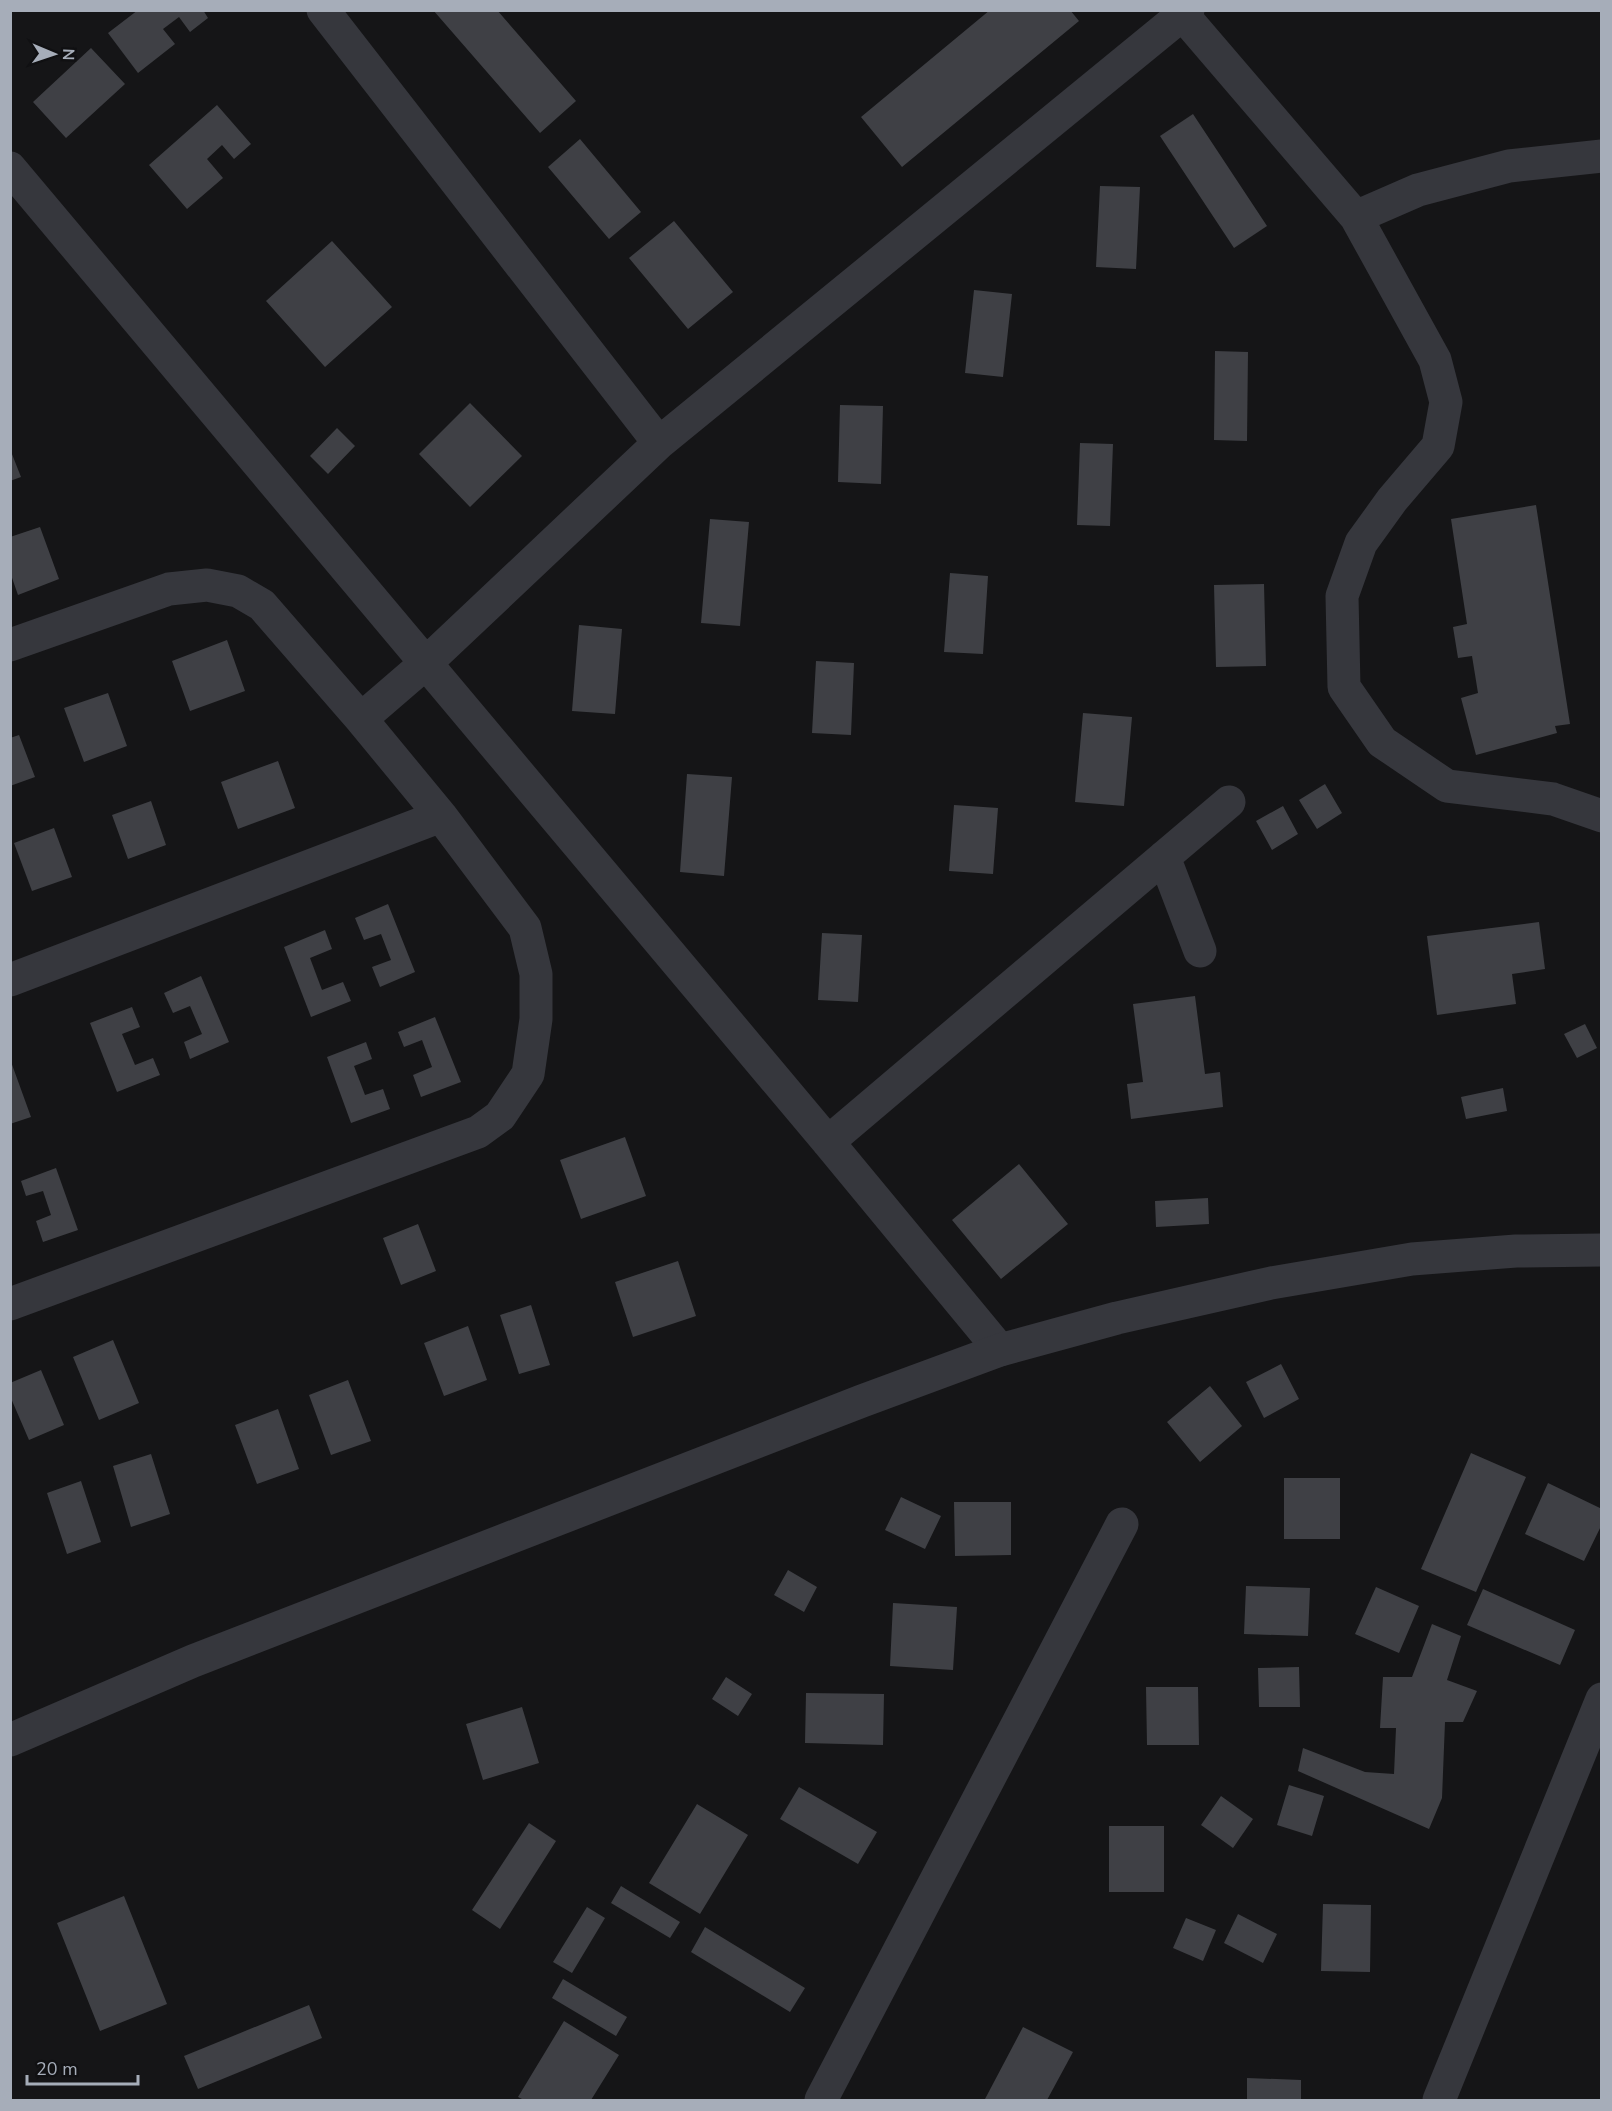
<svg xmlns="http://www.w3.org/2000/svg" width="1612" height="2111" font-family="'Nunito Sans',sans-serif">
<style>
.building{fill:#3f4045}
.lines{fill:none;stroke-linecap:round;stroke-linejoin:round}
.minor{stroke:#36373d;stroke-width:33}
.tertiary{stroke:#36373d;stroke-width:33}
</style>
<rect width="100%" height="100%" fill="#151517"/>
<!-- building -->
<path class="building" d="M138,10H203L208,18L190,32L179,17L163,29L175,44L138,73L108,33Z
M433,10H497L576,101L540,133Z
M990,10H1070L1079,21L902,167L861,117Z
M91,48L125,84L66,138L33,102Z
M217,105L251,144L234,159L222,145L207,159L223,178L187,209L149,165Z
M1193,114L1267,226L1234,248L1160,136Z
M580,139L641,212L609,239L548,167Z
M1100,186L1140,187L1136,269L1096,267Z
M674,221L733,292L688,329L629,258Z
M332,241L392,307L325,367L266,301Z
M974,290L1012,294L1003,377L965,373Z
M1215,351L1248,352L1247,441L1214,440Z
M470,403L522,456L470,507L419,454Z
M840,405L883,406L881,484L838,482Z
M337,428L355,446L328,474L310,456Z
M1080,443L1113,444L1110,526L1077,525Z
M10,449L21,477L10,481Z
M1536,505L1570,724L1555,726L1557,733L1476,755L1461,698L1478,693L1472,656L1458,658L1453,627L1467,624L1451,519Z
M710,519L749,522L740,626L701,623Z
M40,527L59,579L18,595L10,572V537Z
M950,573L988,576L983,654L944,652Z
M1264,584L1266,666L1216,667L1214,585Z
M579,625L622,629L615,714L572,711Z
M227,640L245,691L190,711L172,661Z
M816,661L854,663L851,735L812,733Z
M108,693L127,746L84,762L64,708Z
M1083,713L1132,717L1124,806L1075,802Z
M19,735L35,777L10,786V738Z
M278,761L295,808L238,829L221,782Z
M687,774L732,777L724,876L680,872Z
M1325,784L1342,813L1317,829L1299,800Z
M151,801L166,845L128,859L112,815Z
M954,805L998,808L993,874L949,871Z
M1283,806L1298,834L1272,850L1256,821Z
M54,828L72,877L32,891L14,843Z
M388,904L415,972L380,987L372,967L391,960L381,934L364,940L355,918Z
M1539,922L1545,969L1512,974L1516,1004L1437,1015L1427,936Z
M325,930L332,949L310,958L322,990L343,982L351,1001L311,1017L284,947Z
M822,933L862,935L858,1002L818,1000Z
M201,976L229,1042L190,1059L184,1042L202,1034L190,1006L173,1013L164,993Z
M1195,996L1205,1074L1220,1072L1223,1107L1131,1119L1127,1084L1143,1082L1133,1004Z
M132,1007L140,1027L122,1034L135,1065L153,1058L160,1075L117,1092L90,1023Z
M435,1017L461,1082L421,1097L413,1075L432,1067L422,1040L404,1047L398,1032Z
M1585,1024L1597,1048L1577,1058L1564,1034Z
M366,1042L372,1059L354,1066L365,1095L383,1089L390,1109L351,1123L327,1057Z
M10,1059L31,1117L10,1124L11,1110Z
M1503,1088L1507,1111L1466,1119L1461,1097Z
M625,1137L646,1196L581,1219L560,1160Z
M1019,1164L1068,1224L1001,1279L952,1220Z
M56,1168L78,1230L43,1242L36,1221L51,1215L43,1191L26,1196L21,1181Z
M1208,1198L1209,1224L1156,1227L1155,1201Z
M418,1224L436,1271L401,1285L383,1238Z
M678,1261L696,1316L633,1337L615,1282Z
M531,1305L550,1365L519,1374L500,1315Z
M468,1326L487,1380L444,1396L424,1343Z
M113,1340L139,1403L99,1420L73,1357Z
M1281,1364L1299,1399L1264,1418L1246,1382Z
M41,1370L64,1425L29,1440L10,1396V1383Z
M348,1380L371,1441L331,1455L309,1395Z
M1210,1386L1242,1426L1200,1462L1167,1422Z
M278,1409L299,1469L257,1484L235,1425Z
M1471,1453L1526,1477L1476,1592L1421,1569Z
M151,1454L170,1514L131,1527L113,1466Z
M1284,1478H1340V1539H1284Z
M81,1481L101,1542L67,1554L47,1493Z
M1548,1483L1602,1509V1524L1584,1561L1525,1534Z
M901,1497L941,1516L925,1549L885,1530Z
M954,1502H1011V1555L955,1556Z
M788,1570L817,1587L804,1612L774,1595Z
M1246,1586L1310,1588L1308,1636L1244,1634Z
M1376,1587L1419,1606L1399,1653L1355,1634Z
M1483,1589L1575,1630L1560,1665L1467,1625Z
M893,1603L957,1607L953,1670L890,1666Z
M1432,1624L1461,1636L1447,1680L1477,1691L1463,1722H1445L1442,1798L1429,1829L1298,1771L1303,1748L1365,1772L1394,1774L1396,1728H1380L1383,1677H1412Z
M1299,1667L1300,1707H1259L1258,1668Z
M726,1677L752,1694L738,1716L712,1699Z
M1146,1687H1198L1199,1745H1147Z
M806,1693L884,1694L883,1745L805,1743Z
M522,1707L539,1763L483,1780L466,1724Z
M1289,1785L1324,1796L1312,1836L1277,1825Z
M799,1787L877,1832L858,1864L780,1819Z
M1221,1796L1253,1819L1233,1848L1201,1825Z
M697,1804L748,1835L700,1914L649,1883Z
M529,1823L556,1841L500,1929L472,1910Z
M1109,1826H1164V1892H1109Z
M621,1886L680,1922L670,1938L611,1903Z
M124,1896L167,2004L100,2031L57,1923Z
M1323,1904L1371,1905L1370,1972L1321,1971Z
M587,1907L605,1918L572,1973L553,1962Z
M1238,1914L1277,1934L1263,1963L1224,1943Z
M1186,1918L1216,1930L1203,1961L1173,1948Z
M705,1927L805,1988L790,2012L691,1952Z
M563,1979L627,2017L616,2036L552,1998Z
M309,2005L322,2038L198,2089L184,2056Z
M564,2021L619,2055L591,2100H524L518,2097Z
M1023,2027L1073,2052L1047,2100H988L985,2099Z
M1247,2078L1301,2080V2100H1247Z"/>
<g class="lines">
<!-- minor -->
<path class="minor" d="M323,10L659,443
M1183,15L1356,217L1435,360L1446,402L1438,446L1392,500L1361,543L1342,596L1344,687L1382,742L1447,786L1553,799L1602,816
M10,168L828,1142L1000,1350
M1356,217L1418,190L1509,166L1602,156
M10,645L169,589L207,585L238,591L262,605L361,719L441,816L525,928L536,974V1019L528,1074L500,1116L478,1132L10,1304
M361,719L426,663L659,443L1188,10
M1164,857L1200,951
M10,980L441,816
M828,1142L1229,802
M821,2100L1122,1524
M1439,2100L1602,1699"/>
<!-- tertiary -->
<path class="tertiary" d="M10,1740L193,1661L862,1401L1000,1350L1117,1318L1271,1283L1412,1259L1516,1251L1602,1250"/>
</g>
<!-- border -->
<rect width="1612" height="2111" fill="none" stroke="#a6adb9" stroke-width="24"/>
<!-- north arrow -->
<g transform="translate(54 54) rotate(92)" stroke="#101012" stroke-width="4.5" paint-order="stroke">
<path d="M0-4.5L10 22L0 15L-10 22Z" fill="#a6adb9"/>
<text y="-9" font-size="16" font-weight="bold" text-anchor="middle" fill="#a6adb9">N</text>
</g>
<!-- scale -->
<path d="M27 2075v9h111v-9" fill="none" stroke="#a6adb9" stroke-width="3"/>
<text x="36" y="2075" font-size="18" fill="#a6adb9" stroke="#101012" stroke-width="4.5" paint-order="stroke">20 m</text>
</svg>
